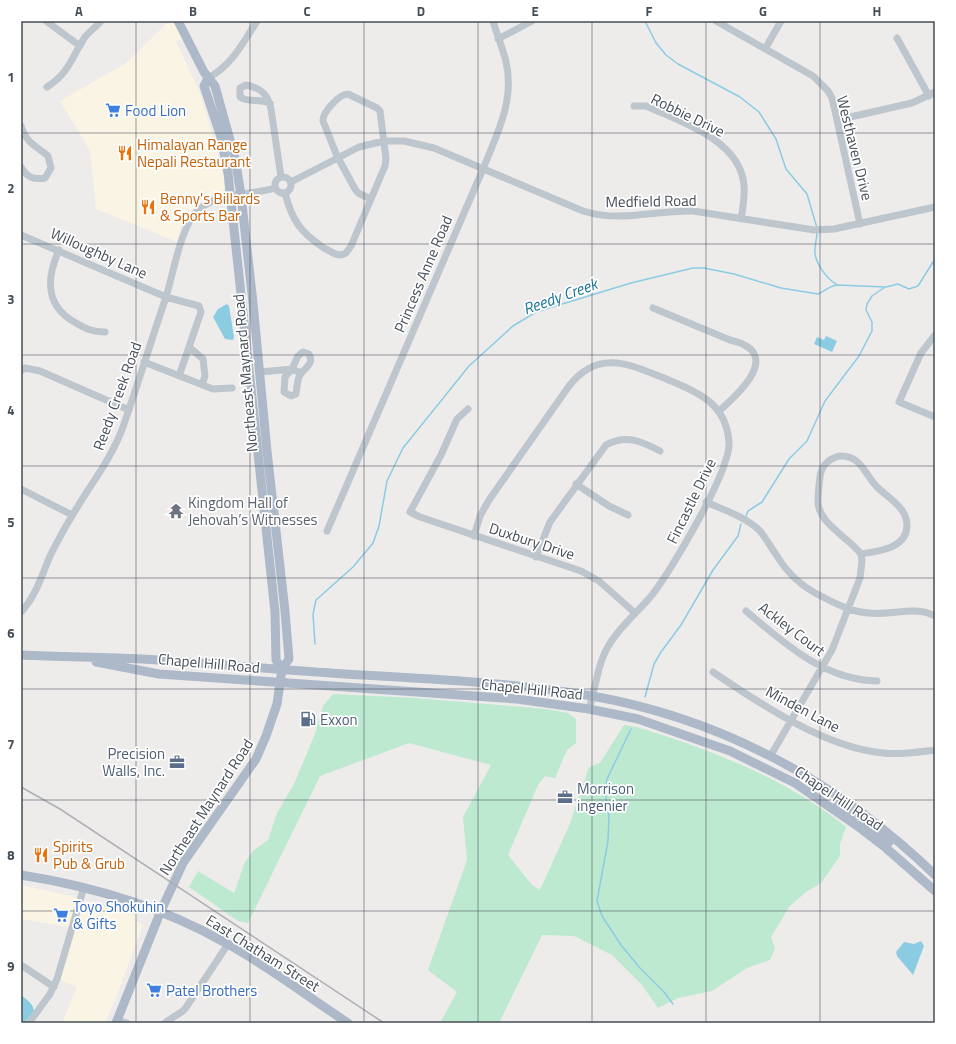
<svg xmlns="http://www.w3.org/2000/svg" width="956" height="1044" font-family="'Titillium Web',sans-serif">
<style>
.commercial{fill:#f9f4e4}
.green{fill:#bce9d0}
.water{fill:#8ccce3}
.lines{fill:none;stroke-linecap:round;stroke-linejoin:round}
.stream{stroke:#8ccce3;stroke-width:1.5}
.minor{stroke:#bdc5cd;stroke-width:7}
.major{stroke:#adb9c8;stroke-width:9}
.rail{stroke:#aeb0b5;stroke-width:1.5}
.grid{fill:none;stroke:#454d57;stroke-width:1;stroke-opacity:0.55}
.labels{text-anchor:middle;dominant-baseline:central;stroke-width:3.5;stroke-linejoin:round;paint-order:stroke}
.shop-label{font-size:15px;fill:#366cbe;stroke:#fff;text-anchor:start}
.street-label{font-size:15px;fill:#454d57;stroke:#fff}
.food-label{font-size:15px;fill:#c56008;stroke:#fff;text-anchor:start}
.worship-label{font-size:15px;fill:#5b616d;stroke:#fff;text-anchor:start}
.service-label{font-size:15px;fill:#4e5e75;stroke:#fff;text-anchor:start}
.water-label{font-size:16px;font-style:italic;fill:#187597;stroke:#fff}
.neatline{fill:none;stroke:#454d57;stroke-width:1.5}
.grid-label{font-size:13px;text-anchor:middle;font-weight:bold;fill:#454d57}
</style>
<rect width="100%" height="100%" fill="#eeebeb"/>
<!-- commercial -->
<path class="commercial" d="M169,21H178L187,38L176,41L200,93L224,176L225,188L222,192L206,198L191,211L182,222L177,242L96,209L90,151L60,101L126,63Z
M21,885L75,897L137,916L136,921L143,925L116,998L105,1023H62L77,987L60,980L70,927L21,919Z"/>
<!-- green -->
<path class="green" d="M333,694L416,698L546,709L568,713L576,719V743L567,750L555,778L545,776L538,785L508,855L532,885L540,890L569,826L589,767L600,763L624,725L637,727C711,750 785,778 846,827L840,844V856L821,883L806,892L789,907L771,937L775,948L770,960L747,968L712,991L678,998L658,1008L642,985L612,955L574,936L542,935L499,1023H440L457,992L428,970L467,860L463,817L491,765L409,743L320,776L248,923L238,921L189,887L198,871L234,893L245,862L254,850L268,840L277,813L294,784L315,734L323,706Z"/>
<!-- water -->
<path class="water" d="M227,304L229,306L234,337L233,340L225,339L213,317L218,309Z
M826,336L837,341L832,352L814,344L817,337L824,340Z
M921,941L924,946L913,975L897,956L896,952L904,942L914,944Z
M21,995C27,1000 33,1003 34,1011L24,1023H21Z"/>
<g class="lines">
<!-- stream -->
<path class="stream" d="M645,21L656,43L666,55L678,64L740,97L759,112L776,139L786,169L807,194L817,228
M817,232C817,239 814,247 815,254C817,265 826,278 836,284
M746,516L748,511L762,502L789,459L807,441L825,401L859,356L872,331V322L866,310L867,304L872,296L885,287
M315,644L313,614L316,600L353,567L373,543L379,526L387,481L403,448L469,366L513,326L536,312L631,283L693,268H704L734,274L781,288L818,294C825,291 829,286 837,285L886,287L898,284L909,289L918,286L933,262H935
M645,697L654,664L661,652L681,625L713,570L738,536L741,524
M631,729L607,779L605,791L609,817L608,841L597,901L602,916L621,945L640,968L664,992L673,1004"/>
<!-- minor -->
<path class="minor" d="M46,21L80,46
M716,21L813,76L828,91L832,98L837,120L860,224
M897,38L929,96
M498,39L532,21
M765,49L781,21
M208,78C232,65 243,43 257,21
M47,87C70,72 71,58 85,37C90,31 96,27 101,21
M270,103C260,98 248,103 240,97V88L246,85C261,88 268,94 271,109L281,177
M634,106H646C681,122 740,140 744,185C745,196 743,208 741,219
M837,120L912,103L935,92
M21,126C27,144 35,145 48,156L51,168L45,178C33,180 27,177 21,167
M275 185a8 8 0 1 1 16 0a8 8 0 1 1-16 0Z
M291,182L359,147L384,141H404L434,148L583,211C622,223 654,210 693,211L814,230L834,229L935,207
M285,193C292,220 300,232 324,248C330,251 334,255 341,255L346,253L351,246L385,166L386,159L380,111L377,108L348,94C339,94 322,113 323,121L337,156L355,189L358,193L371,199
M21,235L166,297L199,306L201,312L179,376
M59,250C46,279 45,306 76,323C86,329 93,332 105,332
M653,308L730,340C783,352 742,391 719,411
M935,335L921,353L899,402L935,417
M189,347L203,359L205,376L202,385
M144,362L213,389L232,388
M21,371L25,368L40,371L129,410
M260,372L292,369L298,356L303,352L309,354C315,365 303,368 299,377C297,382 297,388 296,394L291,396L284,392L285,377L292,369L301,373
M468,409L457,419L441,455L410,512L420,517L581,571L599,581L635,613
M840,456C861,455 865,475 878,488C886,495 895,501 901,509C905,514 907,520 907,526C906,549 878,551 861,554C848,537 819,524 818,502C818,494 819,485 820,477C821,466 829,458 840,456Z
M576,484L609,506L628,515
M21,489L72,515
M706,502C724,510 746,517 760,531C766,538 771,548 777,556C788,574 802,587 821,596C836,604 852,612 869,613C891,616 914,605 935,616
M327,531L483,169C497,134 515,100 506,62C503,49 497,35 493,21
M474,536L480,516L489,500L569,386C598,349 629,364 664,378C697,392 726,402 729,442C731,470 671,571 652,595C638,612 620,626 609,645C597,664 596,688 589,709
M536,557L550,522L606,445C626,434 641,441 660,451
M746,611C784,643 824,680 877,681
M21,612C36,596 42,575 50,556C57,542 64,529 72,516C89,486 111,460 123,427C138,384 151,341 166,297C173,275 181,225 198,210C220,191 249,196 275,188
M713,672C760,704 826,748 883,753C900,755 918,752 935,750
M771,755L832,650L860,578L862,561L861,554
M21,965L54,987
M117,1020L127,1023
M29,1023L50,994L57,979L84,887
M165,1023C168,1019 179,1015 185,1009L228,944"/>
<!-- major -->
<path class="major" d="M208,78L204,86L221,137L228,173L275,612L276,660L282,669
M21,655C61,657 102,657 142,659C210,663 278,670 345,674C427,679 511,682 592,696C723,719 840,783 935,875
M96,662L159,674L517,699L589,709L638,719L730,751L795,783L856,825L886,848L935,891
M838,804L854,815L861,816L864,814
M858,826C868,820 881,836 889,842
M21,875C91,886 162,907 224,942C266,964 308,997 348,1023
M116,1023L160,913L183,863L256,759L266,736L277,704L282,669L289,659L285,611L267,451L253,303L241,195L235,158L215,86L204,72L178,21"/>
<!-- rail -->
<path class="rail" d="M21,787L60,809L384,1023"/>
</g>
<!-- grid -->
<path class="grid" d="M136,21V1023M250,21V1023M364,21V1023M478,21V1023M592,21V1023M706,21V1023M820,21V1023M21,133H935M21,244H935M21,355H935M21,466H935M21,578H935M21,689H935M21,800H935M21,911H935"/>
<!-- icons -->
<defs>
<g id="supermarket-bare" transform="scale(1.2)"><path d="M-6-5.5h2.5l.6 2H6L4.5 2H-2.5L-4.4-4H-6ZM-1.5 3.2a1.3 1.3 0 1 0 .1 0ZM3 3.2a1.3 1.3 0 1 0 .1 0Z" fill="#3f7fe0" stroke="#fff" stroke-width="2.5" paint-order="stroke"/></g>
<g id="restaurant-bare" transform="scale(1.2)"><path d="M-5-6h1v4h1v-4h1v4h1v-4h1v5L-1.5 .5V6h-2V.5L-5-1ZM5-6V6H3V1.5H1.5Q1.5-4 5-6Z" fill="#e8710a" stroke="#fff" stroke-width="2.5" paint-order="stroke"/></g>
<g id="temple-bare" transform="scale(1.2)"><path d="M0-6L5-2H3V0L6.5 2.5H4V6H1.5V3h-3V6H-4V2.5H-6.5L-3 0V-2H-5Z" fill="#6b7280" stroke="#fff" stroke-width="2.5" paint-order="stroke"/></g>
<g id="fuel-bare" transform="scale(1.2)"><path d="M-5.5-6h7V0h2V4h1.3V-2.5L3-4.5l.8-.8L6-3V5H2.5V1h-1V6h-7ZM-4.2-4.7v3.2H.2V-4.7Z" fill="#5c6f8a" stroke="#fff" stroke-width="2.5" paint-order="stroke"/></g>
<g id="office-bare" transform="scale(1.2)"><path d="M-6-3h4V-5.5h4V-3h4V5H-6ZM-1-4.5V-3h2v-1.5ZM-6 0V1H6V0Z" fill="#5c6f8a" stroke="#fff" stroke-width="2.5" paint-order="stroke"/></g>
</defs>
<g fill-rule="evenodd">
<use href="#supermarket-bare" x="113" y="110"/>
<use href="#restaurant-bare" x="125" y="153"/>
<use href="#restaurant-bare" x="148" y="207"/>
<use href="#temple-bare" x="176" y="511"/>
<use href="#fuel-bare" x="308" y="719"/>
<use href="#office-bare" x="177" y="762"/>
<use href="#office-bare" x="565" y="797"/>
<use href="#restaurant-bare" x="41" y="855"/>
<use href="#supermarket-bare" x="61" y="915"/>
<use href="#supermarket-bare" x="154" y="990"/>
</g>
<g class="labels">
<!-- shop labels -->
<g class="shop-label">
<text x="125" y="110">Food Lion</text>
<text x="73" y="906">Toyo Shokuhin<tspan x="73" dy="17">&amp; Gifts</tspan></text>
<text x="166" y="990">Patel Brothers</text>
</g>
<!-- street labels -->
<g class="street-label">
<text transform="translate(688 115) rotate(26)">Robbie Drive</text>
<text transform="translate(855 148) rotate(76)">Westhaven Drive</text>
<text transform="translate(651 201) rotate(-1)">Medfield Road</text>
<text transform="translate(99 253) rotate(24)">Willoughby Lane</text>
<text transform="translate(423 274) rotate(-67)">Princess Anne Road</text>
<text transform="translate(245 373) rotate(-95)">Northeast Maynard Road</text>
<text transform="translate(117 396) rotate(-70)">Reedy Creek Road</text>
<text transform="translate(691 501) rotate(-64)">Fincastle Drive</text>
<text transform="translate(532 541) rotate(18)">Duxbury Drive</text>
<text transform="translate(792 629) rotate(37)">Ackley Court</text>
<text transform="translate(209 663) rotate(5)">Chapel Hill Road</text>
<text transform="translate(532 689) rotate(6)">Chapel Hill Road</text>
<text transform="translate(803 709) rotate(28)">Minden Lane</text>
<text transform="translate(839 798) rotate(34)">Chapel Hill Road</text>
<text transform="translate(206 807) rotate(-57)">Northeast Maynard Road</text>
<text transform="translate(263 953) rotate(32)">East Chatham Street</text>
</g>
<!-- food labels -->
<g class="food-label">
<text x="137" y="144">Himalayan Range<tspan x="137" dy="17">Nepali Restaurant</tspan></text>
<text x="160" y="198">Benny's Billards<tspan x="160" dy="17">&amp; Sports Bar</tspan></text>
<text x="53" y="846">Spirits<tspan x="53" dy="17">Pub &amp; Grub</tspan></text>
</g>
<!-- worship labels -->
<g class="worship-label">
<text x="188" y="502">Kingdom Hall of<tspan x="188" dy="17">Jehovah’s Witnesses</tspan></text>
</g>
<!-- service labels -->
<g class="service-label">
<text x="320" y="719">Exxon</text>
<text x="165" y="753" text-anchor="end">Precision<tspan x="165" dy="17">Walls, Inc.</tspan></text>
<text x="577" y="788">Morrison<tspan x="577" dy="17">ingenier</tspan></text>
</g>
<!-- water labels -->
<g class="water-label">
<text transform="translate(560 296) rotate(-20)">Reedy Creek</text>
</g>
</g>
<!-- border -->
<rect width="956" height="1044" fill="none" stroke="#ffffff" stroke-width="44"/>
<rect x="22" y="22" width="912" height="1000" class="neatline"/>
<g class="grid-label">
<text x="79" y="16">A</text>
<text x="193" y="16">B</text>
<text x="307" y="16">C</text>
<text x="421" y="16">D</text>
<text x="535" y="16">E</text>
<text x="649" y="16">F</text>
<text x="763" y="16">G</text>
<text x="877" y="16">H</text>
<text x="11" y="82">1</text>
<text x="11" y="193">2</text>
<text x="11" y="304">3</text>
<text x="11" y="415">4</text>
<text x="11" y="527">5</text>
<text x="11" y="638">6</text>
<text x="11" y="749">7</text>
<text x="11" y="860">8</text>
<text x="11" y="971">9</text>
</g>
</svg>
